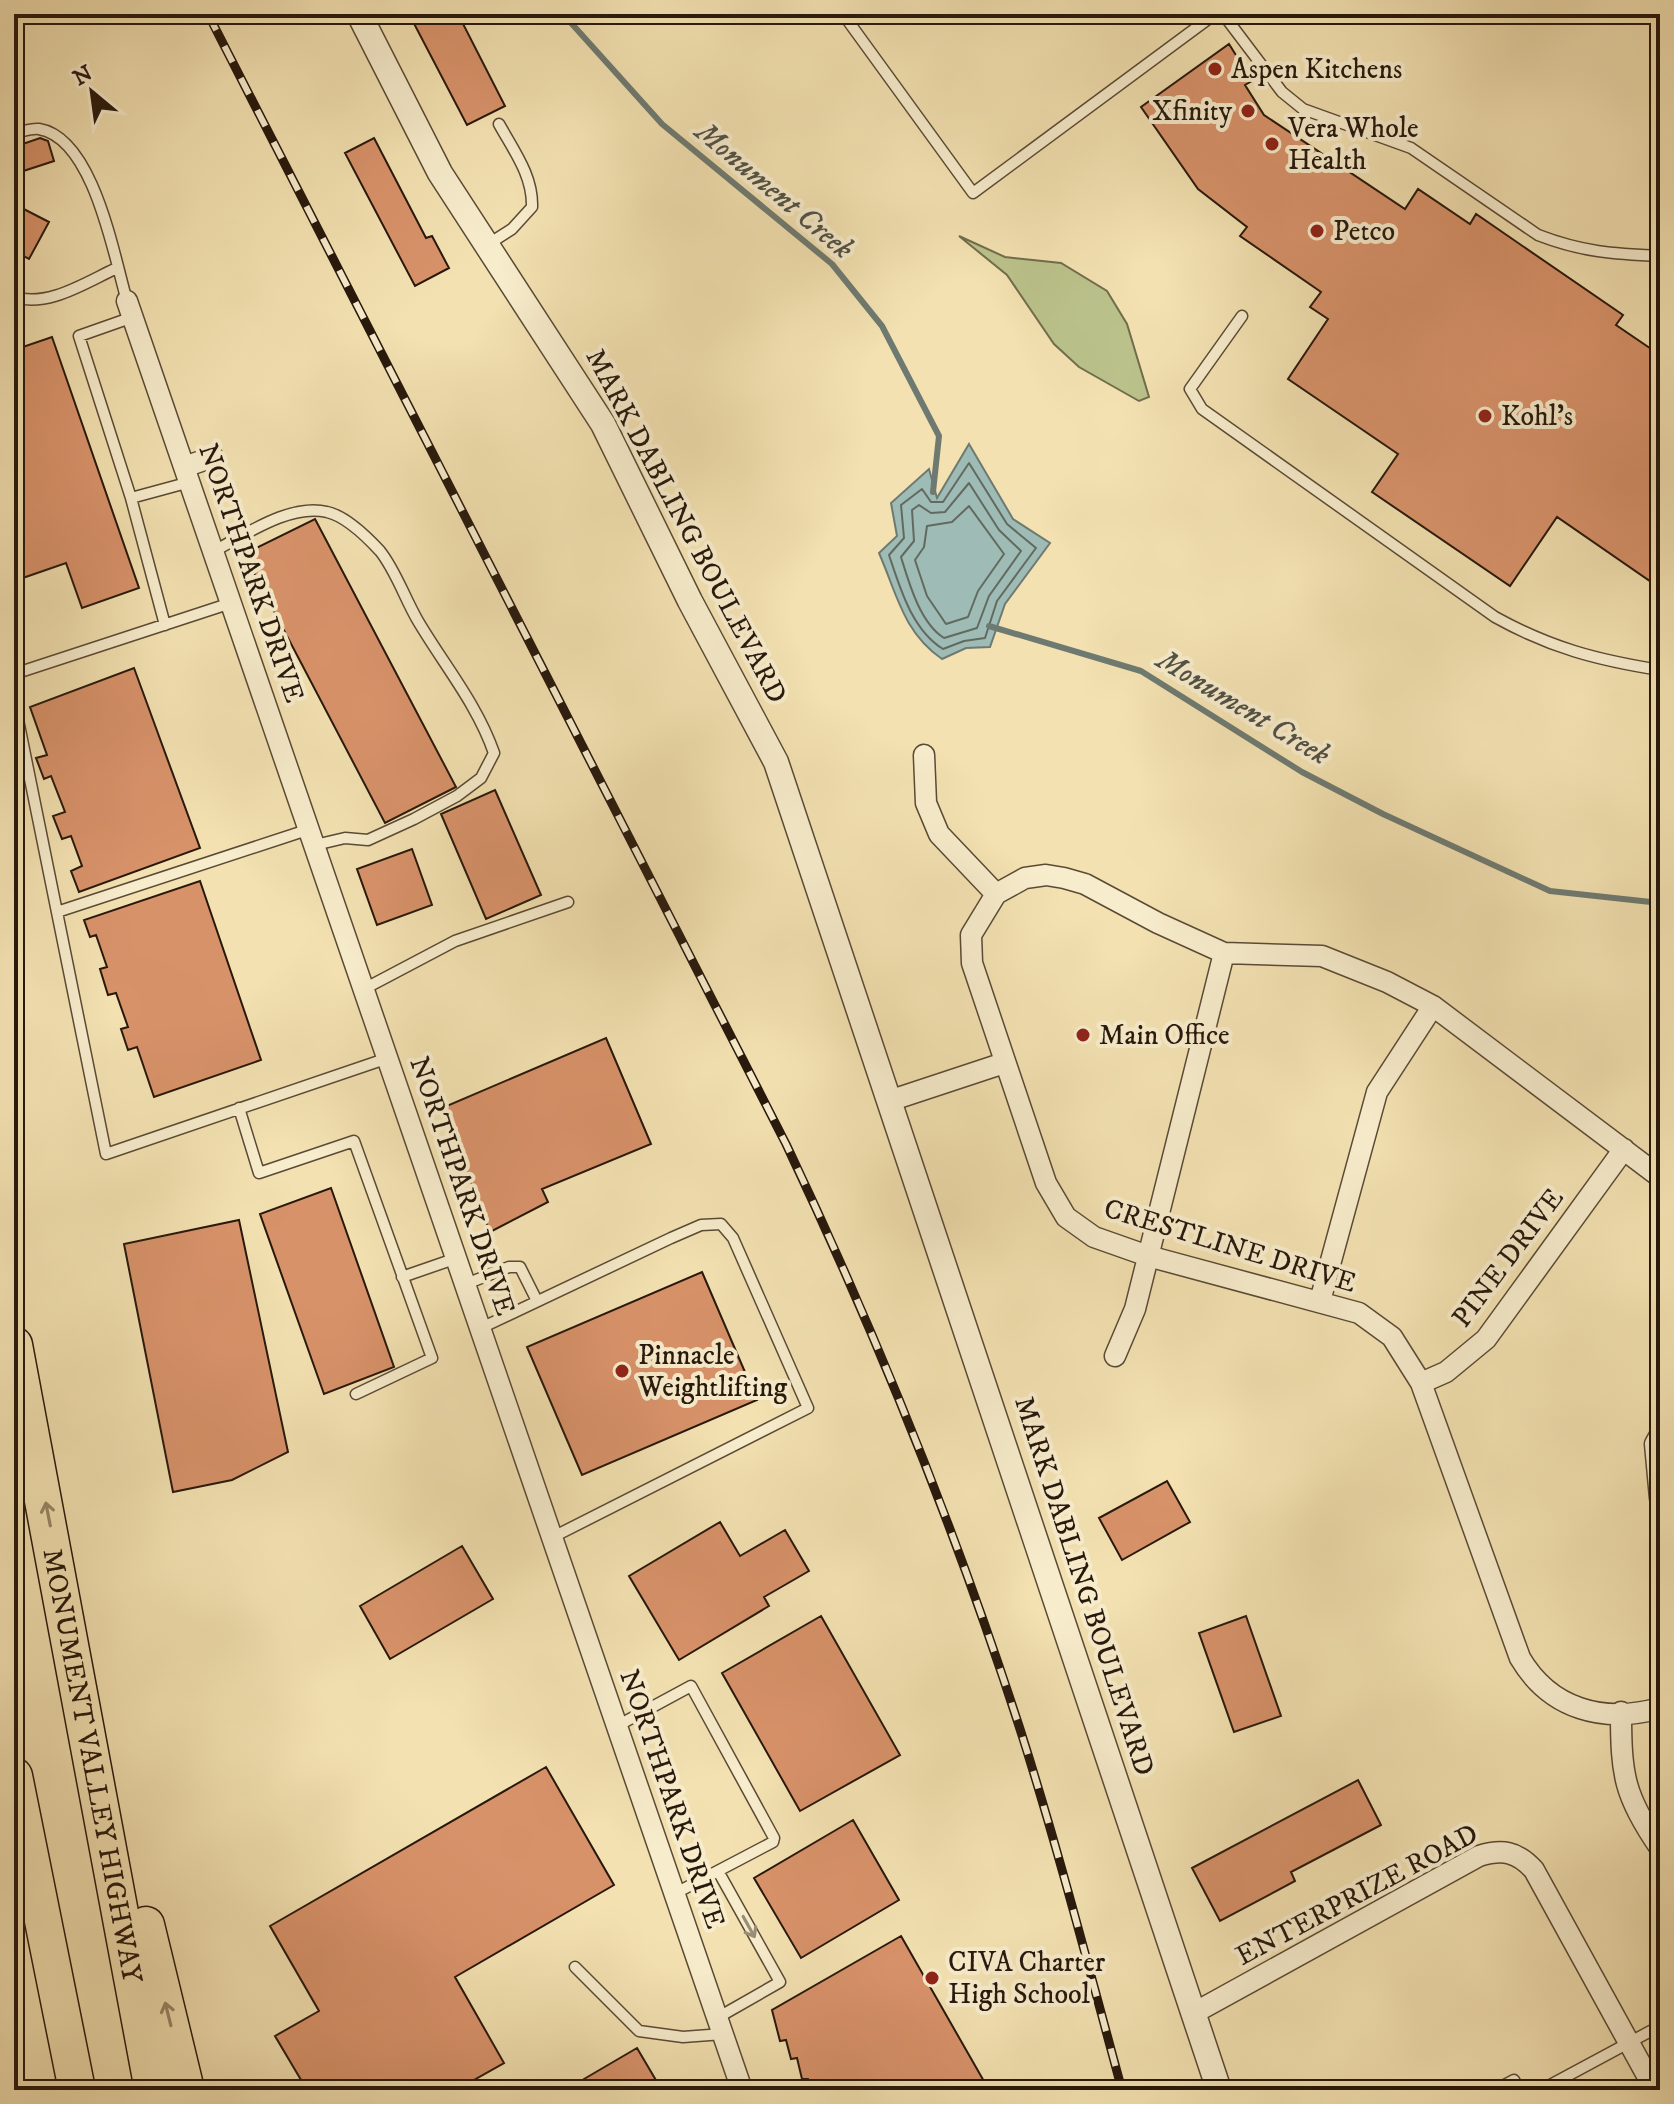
<svg xmlns="http://www.w3.org/2000/svg" width="1674" height="2104" font-family="'IM FELL DW Pica',serif">
<style>
.green{fill:#bbc28b;stroke:#716d4c;stroke-width:2}
.water{fill:#9ebcb5;stroke:#6e7a71;stroke-width:2}
.lines{fill:none;stroke-linecap:round;stroke-linejoin:round}
.shore{stroke:#626a60;stroke-width:2}
.stream{stroke:#6e7a71;stroke-width:6}
.building{fill:#d8926a;stroke:#27180c;stroke-width:2}
.service-casing{stroke:#5a4a35;stroke-width:13}
.minor-casing{stroke:#5a4a35;stroke-width:23}
.tertiary-casing{stroke:#5a4a35;stroke-width:27}
.motorway-casing{stroke:#27180c;stroke-width:39}
.service{stroke:#f7eccc;stroke-width:10}
.minor{stroke:#f7eccc;stroke-width:20}
.tertiary{stroke:#f7eccc;stroke-width:24}
.motorway{stroke:#f3e1b1;stroke-width:36}
.rail-casing{stroke:#27180c;stroke-width:9}
.rail{stroke:#f7eccc;stroke-width:6;stroke-dasharray:18;stroke-linecap:butt}
.oneway{stroke:#978767}
.oneway2{stroke:#998d76}
.poi-dot{fill:#8f2418;stroke:#f7eccc;stroke-width:3}
.labels{text-anchor:middle;dominant-baseline:central;stroke-width:8;stroke-linejoin:round;paint-order:stroke}
.poi-label{font-size:28px;fill:#27180c;stroke:#f7eccc;text-anchor:start}
.street-label{font-size:28px;fill:#27180c;stroke:#f7eccc}
.water-label{font-size:30px;font-style:italic;fill:#515147;stroke:#f7eccc}
</style>
<rect width="100%" height="100%" fill="#f3e1b1"/>
<filter id="stains"><feTurbulence type="fractalNoise" baseFrequency=".0025" numOctaves="4"/><feColorMatrix values="0 0 0 0 .2 0 0 0 0 .09 0 0 0 0 .02 0 0 0 .5 -.17"/></filter>
<radialGradient id="worn" r=".72"><stop offset=".6" stop-color="#630" stop-opacity="0"/><stop offset="1" stop-color="#630" stop-opacity=".3"/></radialGradient>
<!-- green -->
<path class="green" d="M959,236L1005,257L1061,263L1107,291L1127,324L1149,397L1139,401L1079,367L1054,344L1007,275Z"/>
<!-- water -->
<path class="water" d="M969,444L1013,519L1050,543L1005,604L990,647L966,648L942,659C903,632 897,594 879,553L897,536L891,503L929,469L937,498Z"/>
<g class="lines">
<!-- shore -->
<path class="shore" d="M969,463L1007,524L1036,548L997,601L985,638L964,641L943,649C912,630 900,588 889,555L904,538L901,505L922,489L931,502H943Z
M969,483L999,530L1021,551L989,596L977,628L944,638C920,623 909,583 901,557L914,541L912,510L919,505L931,513L945,512Z
M969,506L1004,554L978,591L968,617L946,624L927,596L915,560L924,547L927,526L952,522Z"/>
<!-- stream -->
<path class="stream" d="M563,14L662,124L832,264L882,326L939,436L933,492
M989,626L1141,671L1302,772L1383,814L1550,891L1660,903"/>
</g>
<!-- building -->
<path class="building" d="M409,14H458L505,106L467,125Z
M1229,44L1252,81L1245,85L1264,115L1405,209L1418,189L1470,224L1476,214L1623,315L1616,325L1660,355V588L1557,517L1510,586L1372,492L1398,454L1288,379L1328,319L1310,307L1321,292L1240,236L1247,227L1198,189L1141,107Z
M40,138L48,141L54,161L14,174V147Z
M374,138L426,238L432,236L449,268L415,286L345,153Z
M14,204L49,222L29,259L14,251Z
M52,337L139,588L82,608L66,563L14,581V350Z
M315,519L456,787L385,823L244,554Z
M134,668L200,848L79,892L71,871L82,866L71,836L62,839L53,816L65,812L51,776L44,779L36,758L47,755L30,707Z
M495,790L541,895L486,919L441,814Z
M412,849L432,905L377,925L357,869Z
M200,881L261,1060L154,1097L137,1047L128,1050L121,1029L128,1027L116,993L108,995L100,969L107,967L96,935L90,937L84,920Z
M606,1038L651,1144L542,1189L548,1202L490,1232L442,1108Z
M331,1188L394,1367L324,1394L260,1214Z
M239,1220L288,1452L232,1480L173,1492L124,1244Z
M702,1272L757,1400L582,1475L527,1347Z
M1167,1481L1190,1522L1122,1560L1099,1518Z
M720,1522L740,1556L785,1530L809,1571L764,1597L769,1606L679,1660L629,1576Z
M462,1546L493,1599L390,1659L360,1606Z
M821,1616L900,1755L800,1811L722,1673Z
M1246,1616L1281,1716L1234,1732L1199,1633Z
M546,1767L614,1885L455,1977L504,2063L456,2090H307L275,2036L319,2011L270,1926Z
M1358,1780L1381,1825L1291,1872L1295,1881L1220,1921L1192,1868Z
M853,1820L899,1900L801,1958L754,1878Z
M901,1936L989,2090H811L808,2079H802L797,2058L791,2059L786,2040L780,2041L772,2010Z
M637,2048L657,2082L643,2090H591L584,2079Z"/>
<g class="lines">
<!-- service casing -->
<g class="service-casing">
<path id="service" d="M843,14L973,193L1215,14
M1223,14L1282,92L1303,109L1411,148L1538,235C1582,252 1614,254 1660,256
M14,133C21,132 31,128 39,129C94,138 114,257 127,301
M487,245L512,229L532,207C533,176 514,151 499,124
M14,297C48,308 86,282 117,268
M1242,316L1190,389L1202,409L1495,617C1551,648 1597,660 1660,670
M131,498L79,336L133,317
M214,551C245,535 290,503 327,512C346,516 367,537 380,551C396,571 405,599 418,621C444,665 477,704 494,753L481,778L457,796L414,819L368,840L345,838L315,845
M165,625L131,498L190,482
M14,671L17,673L231,603
M14,700L106,1154L388,1058
M57,912L310,829
M364,989L455,941L568,902
M239,1108L259,1173L354,1141L432,1358L356,1394
M402,1277L457,1258
M466,1284L509,1267H520L537,1301
M481,1328L671,1238L701,1225L721,1224L733,1238L808,1408L553,1537
M617,1726L691,1686L774,1838L773,1842L674,1894
M575,1967L639,2031L683,2037L723,2034
M717,2018L780,1982L718,1871
M1495,2090L1514,2080L1519,2090
M1541,2090L1660,2026"/>
</g>
<!-- minor casing -->
<g class="minor-casing">
<path id="minor" d="M127,301L742,2090
M184,467L213,457
M924,755L926,803L939,834L996,894
M889,1101L1004,1063
M1660,1177L1433,1006L1387,982L1322,956L1224,953L1158,923L1085,884L1064,878L1046,875L1025,878L996,894L971,935L972,963L1046,1183L1066,1217L1094,1237L1148,1256L1359,1313L1392,1337L1421,1383L1520,1658C1550,1709 1603,1724 1660,1708
M1320,1301L1377,1092L1433,1006
M1115,1356L1135,1309L1224,953
M1421,1383L1446,1372L1486,1339L1624,1149
M1660,1435L1655,1444L1660,1498
M1621,1712C1621,1775 1624,1796 1660,1848
M1194,2013L1479,1856C1502,1849 1517,1851 1534,1870L1655,2090"/>
</g>
<!-- tertiary casing -->
<g class="tertiary-casing">
<path id="tertiary" d="M359,14L440,173L603,424L690,601L776,762L1219,2090"/>
</g>
<!-- motorway casing -->
<g class="motorway-casing">
<g id="motorway">
<path id="s1" d="M14,1345L153,2090"/>
<path d="M14,1776L77,2090"/>
<path d="M146,1925L186,2090"/>
</g>
</g>
<!-- service -->
<use href="#service" class="service"/>
<!-- minor -->
<use href="#minor" class="minor"/>
<!-- tertiary -->
<use href="#tertiary" class="tertiary"/>
<!-- motorway -->
<use href="#motorway" class="motorway"/>
<!-- rail casing -->
<g class="rail-casing">
<path id="rail" d="M208,14L786,1144C876,1334 955,1528 1020,1729C1058,1848 1089,1969 1122,2090"/>
</g>
<!-- rail -->
<use href="#rail" class="rail"/>
</g>
<!-- one-way arrows -->
<defs><path id="oneway-shaft" d="M-6 0H5M1.5-3L5.5 0L1.5 3" fill="none" stroke-width="1.6" stroke-linecap="round" stroke-linejoin="round" transform="scale(2)"/></defs>
<g class="oneway">
<use href="#oneway-shaft" transform="translate(48 1514) rotate(-101)"/>
<use href="#oneway-shaft" transform="translate(168 2014) rotate(-104)"/>
</g>
<use class="oneway2" href="#oneway-shaft" transform="translate(749 1927) rotate(61)"/>
<!-- markers -->
<g class="poi-dot">
<circle cx="1215" cy="69" r="8"/>
<circle cx="1248" cy="111" r="8"/>
<circle cx="1272" cy="144" r="8"/>
<circle cx="1317" cy="231" r="8"/>
<circle cx="1485" cy="416" r="8"/>
<circle cx="1083" cy="1035" r="8"/>
<circle cx="622" cy="1371" r="8"/>
<circle cx="932" cy="1978" r="8"/>
</g>
<g class="labels">
<!-- poi labels -->
<g class="poi-label">
<text x="1231" y="69">Aspen Kitchens</text>
<text x="1232" y="111" text-anchor="end">Xfinity</text>
<text x="1288" y="128">Vera Whole<tspan x="1288" dy="32">Health</tspan></text>
<text x="1333" y="231">Petco</text>
<text x="1501" y="416">Kohl's</text>
<text x="1099" y="1035">Main Office</text>
<text x="638" y="1355">Pinnacle<tspan x="638" dy="32">Weightlifting</tspan></text>
<text x="948" y="1962">CIVA Charter<tspan x="948" dy="32">High School</tspan></text>
</g>
<!-- street labels -->
<g class="street-label">
<text transform="translate(686 526) rotate(62)">MARK DABLING BOULEVARD</text>
<text transform="translate(251 573) rotate(71)">NORTHPARK DRIVE</text>
<text transform="translate(462 1186) rotate(71)">NORTHPARK DRIVE</text>
<text transform="translate(1230 1246) rotate(17)">CRESTLINE DRIVE</text>
<text transform="translate(1508 1258) rotate(-53)">PINE DRIVE</text>
<text transform="translate(1084 1586) rotate(72)">MARK DABLING BOULEVARD</text>
<text stroke="none"><textPath href="#s1" startOffset="428">MONUMENT VALLEY HIGHWAY</textPath></text>
<text transform="translate(672 1799) rotate(71)">NORTHPARK DRIVE</text>
<text transform="translate(1357 1895) rotate(-28)">ENTERPRIZE ROAD</text>
</g>
<!-- water labels -->
<g class="water-label">
<text transform="translate(774 191) rotate(40)">Monument Creek</text>
<text transform="translate(1243 708) rotate(31)">Monument Creek</text>
</g>
</g>
<!-- margin -->
<rect width="1674" height="2104" fill="none" stroke="#f3e1b1" stroke-width="48"/>
<rect x="16" y="16" width="1642" height="2072" fill="none" stroke="#27180c" stroke-width="4"/>
<rect x="24" y="24" width="1626" height="2056" fill="none" stroke="#27180c" stroke-width="2"/>
<!-- north arrow -->
<g transform="translate(92 92) rotate(331)" stroke="#f7eccc" stroke-width="6" paint-order="stroke">
<path d="M0-6L14 30L0 20L-14 30Z" fill="#27180c"/>
<text y="-12" font-size="22" font-weight="bold" text-anchor="middle" fill="#27180c">N</text>
</g>
<rect width="100%" height="100%" filter="url(#stains)"/>
<rect width="100%" height="100%" fill="url(#worn)"/>
</svg>
